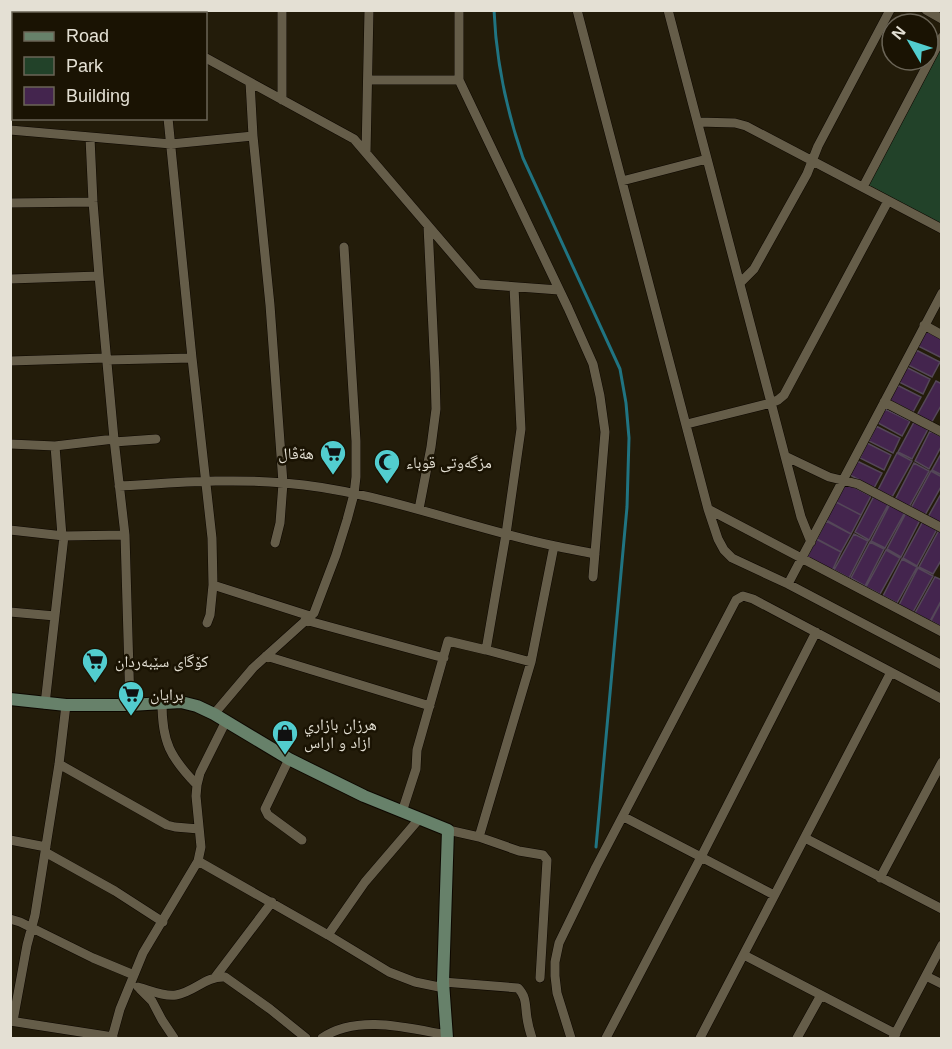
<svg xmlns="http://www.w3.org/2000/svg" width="952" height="1049" font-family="Arial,'Noto Naskh Arabic',sans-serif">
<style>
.green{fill:#224229}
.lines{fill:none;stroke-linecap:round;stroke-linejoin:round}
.stream{stroke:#207482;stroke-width:3}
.building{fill:#44254e;stroke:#544758;stroke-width:1.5}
.street-casing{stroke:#0d0700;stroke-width:10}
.secondary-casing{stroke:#0d0700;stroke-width:14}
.street{stroke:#655d49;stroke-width:9}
.secondary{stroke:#67816a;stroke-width:12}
.labels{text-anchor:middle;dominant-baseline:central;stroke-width:5;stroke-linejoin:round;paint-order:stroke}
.poi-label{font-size:16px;fill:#e4e0d4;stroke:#1a1303;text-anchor:start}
</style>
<rect width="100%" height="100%" fill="#231c0a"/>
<!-- green -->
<path class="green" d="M941,49V224L869,185Z"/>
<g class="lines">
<!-- stream -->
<path class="stream" d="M494,10C496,59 507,112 523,158L620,369L626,403L629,438L627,507L596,847"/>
</g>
<!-- building -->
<path class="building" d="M926,331L942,339V358L918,346Z
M916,350L940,362L932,377L908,365Z
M906,367L930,379L923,394L899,382Z
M936,381L942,384V404L930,425L916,417Z
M897,385L921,397L913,412L889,400Z
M885,409L910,421L902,436L878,423Z
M914,422L928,429L912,459L898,452Z
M876,426L900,438L893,453L869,441Z
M930,431L942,437V445L929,469L915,461Z
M867,443L891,455L884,470L860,458Z
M942,452V475L932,470Z
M897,453L912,461L892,497L878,490Z
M857,461L882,473L874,488L850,475Z
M914,463L929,471L909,507L895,500Z
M931,471L942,477V485L925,515L911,508Z
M846,483L871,496L861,515L836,502Z
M942,492V524L928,517Z
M874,496L889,503L869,540L855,532Z
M836,502L861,515L851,534L826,520Z
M890,504L905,512L885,548L871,541Z
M906,513L920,520L901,557L887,549Z
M826,521L851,534L841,552L817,539Z
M923,521L937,529L917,566L903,558Z
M939,530L942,532V559L933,574L919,567Z
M854,534L868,541L849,578L834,570Z
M816,539L841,552L832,571L807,558Z
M870,542L884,549L865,586L851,578Z
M886,550L900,558L880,594L866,587Z
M902,559L917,567L897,603L883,596Z
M918,568L933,576L913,612L899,605Z
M935,577L942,580V599L930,621L915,613Z
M940,604L942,605V627L931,621Z"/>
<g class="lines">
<!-- street casing -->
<g class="street-casing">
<path id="street" d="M95,10L105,14
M459,10V80L568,308L593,364L600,396L605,432L593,577
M577,10L708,509L718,539L724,550L732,558L788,584L942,665
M668,10L801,517L811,542
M926,10L942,19
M10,50H14
M206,58L354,139L478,284L559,290
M368,80H459
M250,82L253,136L270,305L283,483L280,523L275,543
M282,100V10
M168,118L192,358L212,538L213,585L210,615L207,623
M698,122L735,123L746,126L942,229
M10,130L171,144L253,136
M90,138L93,202L99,276L114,439L125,535L130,705
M366,153L369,10
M622,181L707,159
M863,187L942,37
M10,203L93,202
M10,279L99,276
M740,283L754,269L807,174L818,146L890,10
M924,325L942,335
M107,360L192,358
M10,361L106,358
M884,402L942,432
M687,424L771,403L778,400L784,395L888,201
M114,442L156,439
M10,444L55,446L114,439
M55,446L62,536
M785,456L829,477L858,484L942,528
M119,486C174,483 229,478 284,483C377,490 464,527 555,546C568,549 582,551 595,554
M419,509L431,447L436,409L435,372L428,226
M708,509L942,632
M10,530L64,536L125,535
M788,584L942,293
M213,585L310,616
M10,612L55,616
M305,620L444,658
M486,650L506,534L521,429L514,287
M266,656L430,706
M162,703C162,742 170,757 197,785
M45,704L64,536
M214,714L253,668L314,613L336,555L347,520L354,494L356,477V441L344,247
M289,759L265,809L268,815L302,840
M59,764L167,825L175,827L199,829
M402,812L416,769L417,750L448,641L486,650L531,662
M624,817L774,895
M448,830L479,837L519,851L543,855L547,860L540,978
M479,837L531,662L554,546
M805,838L942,909
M10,840L46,847
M45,852L115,891L163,922
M198,861L328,935L389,972L415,982L444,988
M880,878L942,762
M10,919L20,922L93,958L134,975
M328,935L365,882L419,819
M744,955L896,1034
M216,976L272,902
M926,976L942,984
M443,982L518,988C527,997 525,1006 527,1018C528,1025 530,1032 532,1038
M138,987C149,990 165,997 176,995C195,992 205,976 225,977L270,1009L306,1038
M140,989L152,1001L162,1020L174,1038
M10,1021L113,1037
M13,1021L27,945L35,915L59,764L66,705
M112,1038L120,1009L143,953L198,861L201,847L196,796L197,785L200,773L226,721
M322,1038C357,1014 408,1028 447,1035
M571,1038L557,993L555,976V962L559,943L596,867L736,600L743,596L753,599L942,699
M606,1038L701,857L816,632
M700,1038L891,672
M797,1038L821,995
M893,1038L942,945"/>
</g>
<!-- secondary casing -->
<g class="secondary-casing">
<path id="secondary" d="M10,699L66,705H130L181,702L197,706L214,714L289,759L364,796L448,830L443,982L447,1038"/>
</g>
<!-- street -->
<use href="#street" class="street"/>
<!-- secondary -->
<use href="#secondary" class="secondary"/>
</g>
<!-- icons -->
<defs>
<g id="supermarket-pin" transform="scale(1.35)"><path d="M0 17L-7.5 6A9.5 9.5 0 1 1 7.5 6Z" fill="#52cdcf" stroke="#1a1303"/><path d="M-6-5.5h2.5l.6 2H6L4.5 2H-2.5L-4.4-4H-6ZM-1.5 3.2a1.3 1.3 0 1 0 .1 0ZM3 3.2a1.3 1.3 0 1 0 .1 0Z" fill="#111"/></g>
<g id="mosque-pin" transform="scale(1.35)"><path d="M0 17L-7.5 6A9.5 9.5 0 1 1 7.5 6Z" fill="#52cdcf" stroke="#1a1303"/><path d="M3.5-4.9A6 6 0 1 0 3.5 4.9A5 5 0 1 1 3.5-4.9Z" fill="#111"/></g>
<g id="shop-pin" transform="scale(1.35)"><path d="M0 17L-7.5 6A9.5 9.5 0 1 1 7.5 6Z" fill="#52cdcf" stroke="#1a1303"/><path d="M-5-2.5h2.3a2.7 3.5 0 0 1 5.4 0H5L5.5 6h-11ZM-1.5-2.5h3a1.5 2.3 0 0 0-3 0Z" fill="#111"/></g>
</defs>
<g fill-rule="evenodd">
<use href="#supermarket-pin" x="333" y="453"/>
<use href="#mosque-pin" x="387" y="462"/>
<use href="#supermarket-pin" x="95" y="661"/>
<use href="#supermarket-pin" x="131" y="694"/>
<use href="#shop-pin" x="285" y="733"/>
</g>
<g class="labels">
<!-- poi labels -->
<g class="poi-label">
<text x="314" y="453" text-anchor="end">هةڤال</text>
<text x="406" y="462">مزگەوتی قوباء</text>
<text x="115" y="661">کۆگای سێبەردان</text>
<text x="150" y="694">برايان</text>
<text x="304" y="724">هرزان بازاري<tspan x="304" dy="18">ازاد و اراس</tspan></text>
</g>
</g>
<!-- border -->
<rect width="952" height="1049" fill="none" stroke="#e4e0d4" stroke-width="24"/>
<!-- legend -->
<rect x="12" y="12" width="195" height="108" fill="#1a1303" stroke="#6b6557" stroke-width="1.5"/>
<rect x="24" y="32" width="30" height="9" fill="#67816a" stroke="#6b6557" stroke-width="1.5"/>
<text x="66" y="42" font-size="18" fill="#e4e0d4">Road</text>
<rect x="24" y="57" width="30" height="18" fill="#224229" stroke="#6b6557" stroke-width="1.5"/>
<text x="66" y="72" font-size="18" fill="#e4e0d4">Park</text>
<rect x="24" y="87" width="30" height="18" fill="#44254e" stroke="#6b6557" stroke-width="1.5"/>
<text x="66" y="102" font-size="18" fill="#e4e0d4">Building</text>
<!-- north arrow -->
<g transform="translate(910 42) rotate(309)"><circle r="28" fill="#1a1303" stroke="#6b6557" stroke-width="1.5"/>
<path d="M0-4.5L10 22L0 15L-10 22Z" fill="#52cdcf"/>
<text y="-9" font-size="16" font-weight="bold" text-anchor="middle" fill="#e4e0d4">N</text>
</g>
</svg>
